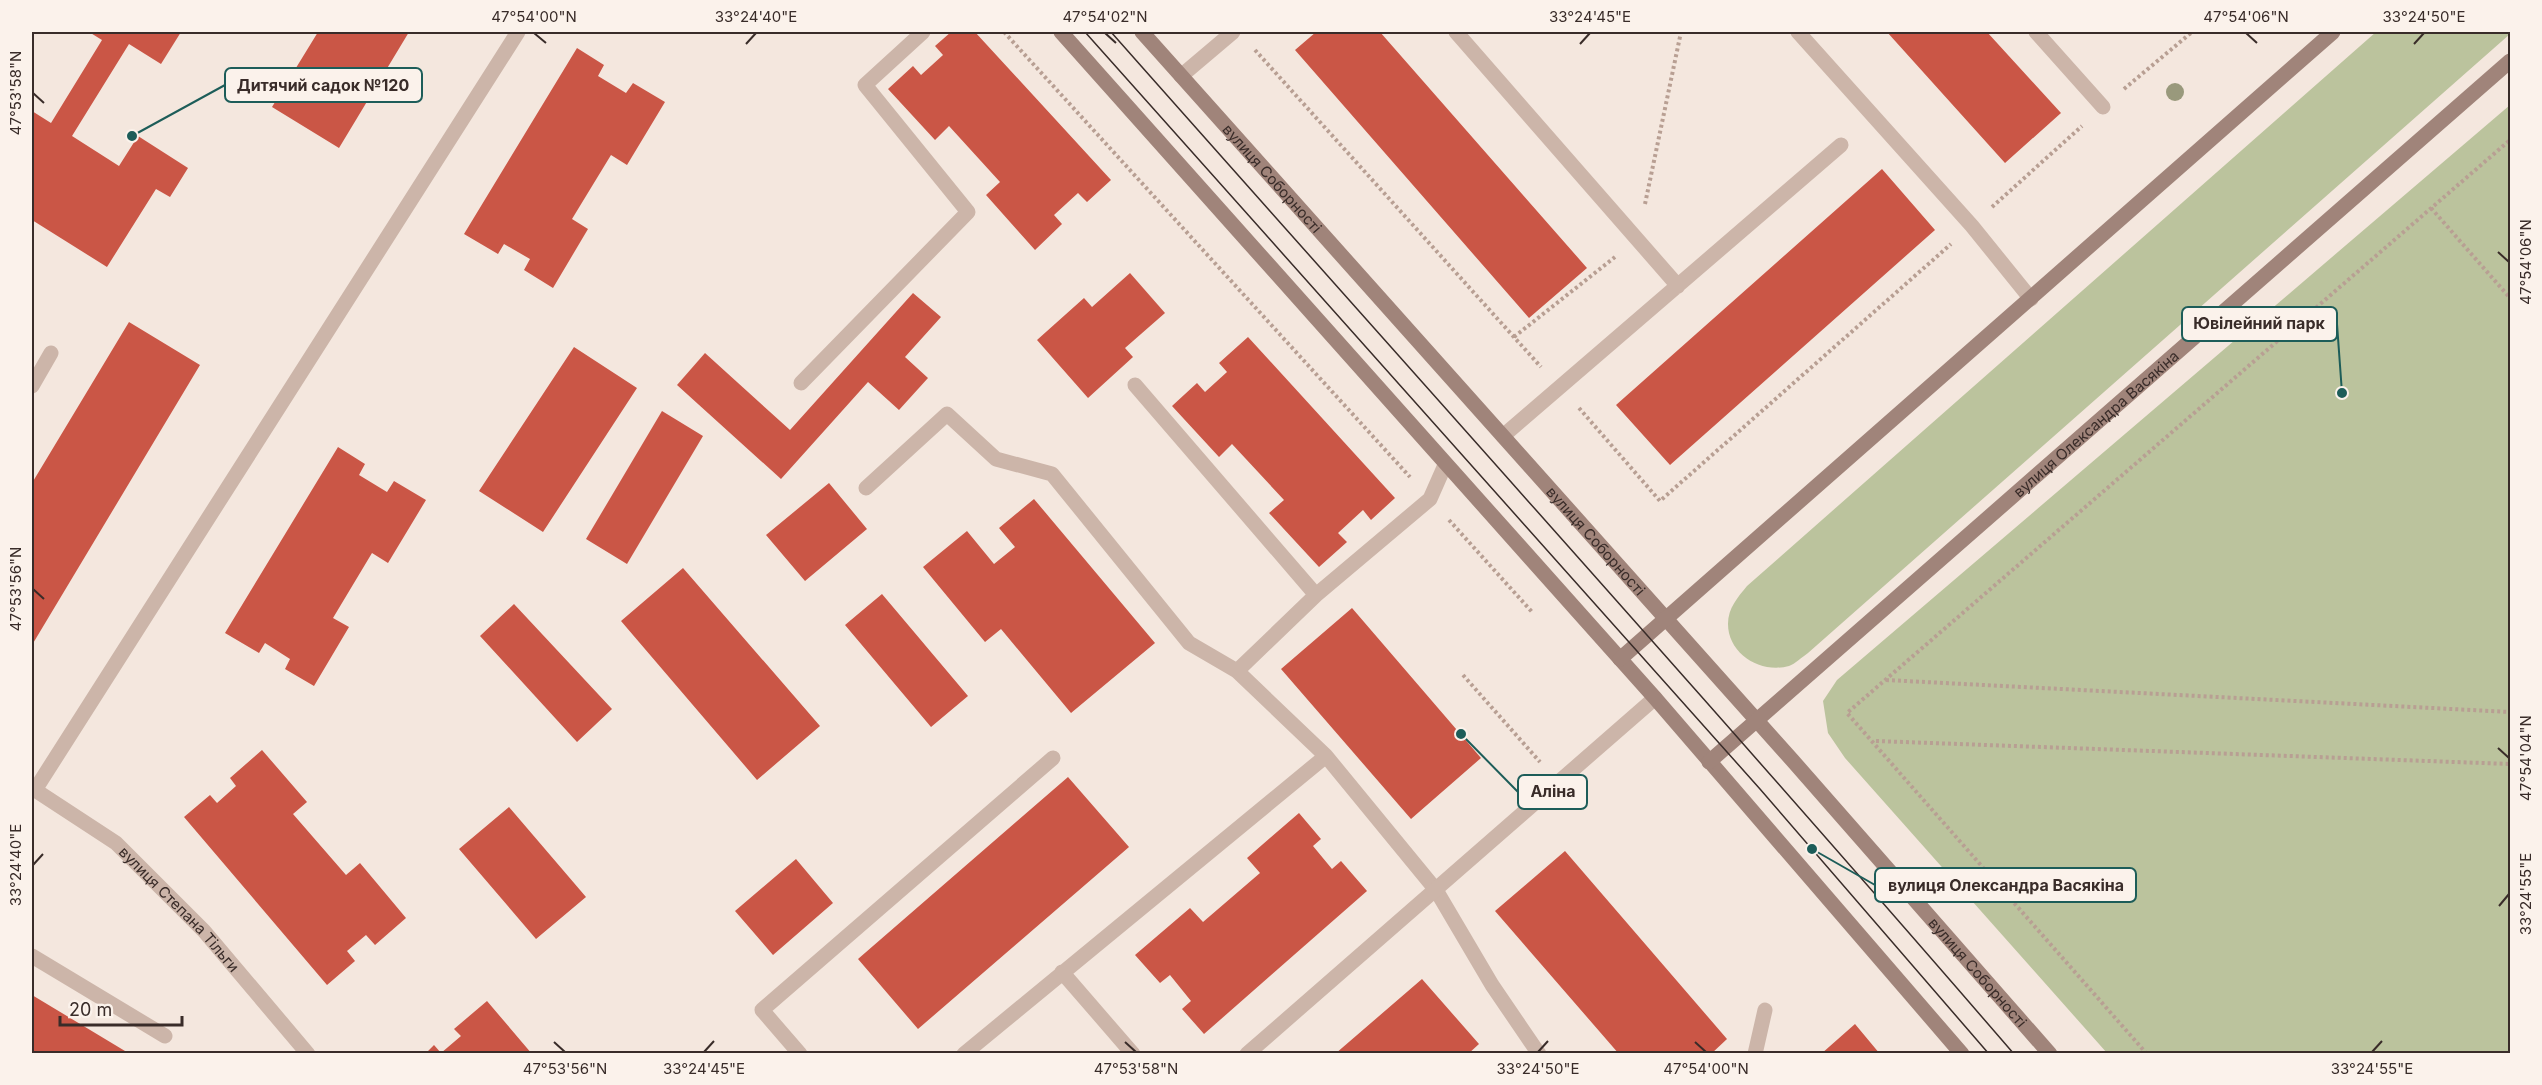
<svg xmlns="http://www.w3.org/2000/svg" width="2542" height="1085" font-family="Inter,sans-serif">
<style>
.green{fill:#bbc39d}
.building{fill:#ca5646}
.lines{fill:none;stroke-linecap:round;stroke-linejoin:round}
.path{stroke:#b89f93;stroke-width:4;stroke-dasharray:3 3;stroke-linecap:butt}
.lane{stroke:#ccb5a9;stroke-width:15}
.street{stroke:#ccb5a9;stroke-width:15}
.secondary{stroke:#a0847a;stroke-width:15}
.tram{stroke:#392c29;stroke-width:1.5}
.tree{fill:#99997c}
.ticks{fill:none;stroke:#392c29;stroke-width:2}
.labels{text-anchor:middle;dominant-baseline:central;stroke-width:4.5;stroke-linejoin:round;paint-order:stroke}
.street-label{font-size:15px;fill:#392c29;stroke:#fbf2eb}
.leader{fill:none;stroke:#1d5d59;stroke-width:2}
.callout-dot{fill:#1d5d59;stroke:#fbf2eb;stroke-width:2}
.callout{fill:#fbf2eb;stroke:#1d5d59;stroke-width:2}
.callout-label{font-size:16px;text-anchor:middle;font-weight:bold;fill:#392c29}
.neatline{fill:none;stroke:#392c29;stroke-width:2}
.ticks-label{font-size:15px;text-anchor:middle;fill:#392c29}
</style>
<rect width="100%" height="100%" fill="#f4e7de"/>
<!-- green -->
<path class="green" d="M2376,32L2510,34L1808,653C1802,657 1795,664 1789,666C1761,674 1728,654 1728,624C1728,608 1738,597 1747,586Z
M2510,105V1053H2107L1845,758L1828,733L1823,701L1837,680Z"/>
<!-- building -->
<path class="building" d="M89,32H181L161,64L129,44L72,136L119,166L138,136L188,168L170,197L156,189L107,267L32,220V111L51,123L102,40Z
M318,32H409L339,148L272,107Z
M951,32H975L1111,180L1087,202L1078,193L1054,215L1062,224L1035,250L986,195L1000,182L949,126L935,140L888,89L913,66L921,75L943,55L935,46Z
M1316,32H1380L1587,268L1529,318L1295,50Z
M1887,32H1987L2061,113L2005,163Z
M577,48L604,65L598,76L626,93L633,83L665,102L627,165L611,155L572,219L588,229L553,288L524,270L530,259L504,244L498,254L464,234Z
M1882,169L1935,230L1670,465L1616,405Z
M1130,273L1165,313L1125,348L1133,357L1088,398L1037,340L1084,298L1092,307Z
M913,293L941,317L905,357L928,378L899,410L868,382L781,479L677,385L705,353L790,430Z
M129,322L200,365L32,645V483Z
M1248,337L1395,498L1371,520L1363,510L1338,533L1347,542L1319,567L1269,513L1284,500L1232,444L1219,457L1172,406L1197,383L1205,392L1227,372L1219,363Z
M574,347L637,388L543,532L479,491Z
M662,411L703,436L627,564L586,539Z
M338,447L365,464L359,475L387,492L394,481L426,500L388,563L372,553L333,618L349,627L314,686L285,669L290,659L265,643L259,653L225,633Z
M829,483L867,529L805,581L766,535Z
M1034,499L1155,643L1071,713L1001,629L985,642L923,567L967,531L994,564L1015,547L999,528Z
M683,568L820,726L757,780L621,621Z
M882,594L968,696L931,727L845,625Z
M514,604L612,709L577,742L480,636Z
M1352,608L1481,758L1411,819L1281,669Z
M262,750L307,802L293,814L346,875L360,863L406,918L375,945L366,935L347,951L355,961L327,985L184,817L210,795L217,803L236,786L230,778Z
M1068,777L1129,847L918,1029L858,959Z
M509,807L586,897L536,939L459,849Z
M1299,813L1321,839L1313,846L1332,869L1341,861L1367,891L1204,1034L1182,1009L1191,1001L1170,975L1160,983L1135,955L1190,908L1203,922L1260,873L1247,858Z
M1565,851L1727,1039L1711,1054H1619L1495,911Z
M796,859L833,903L773,955L735,911Z
M1422,979L1479,1044L1468,1054H1335Z
M32,995L130,1054H32Z
M487,1001L532,1054H425L434,1045L441,1053L461,1036L454,1029Z
M1855,1024L1880,1054H1821Z"/>
<g class="lines">
<!-- path -->
<path class="path" d="M1004,32L1410,477
M1255,50L1541,367
M2124,89L2192,32
M1645,204L1681,32
M1992,207L2082,126
M2431,208L2510,298
M1514,337L1615,257
M1579,408L1660,501L1951,244
M1449,520L1533,613
M1463,675L1540,762
M1886,680L2510,712
M1876,741L2510,764
M2147,1054L1847,713L2510,140"/>
<!-- lane -->
<path class="lane" d="M1456,32L1678,286
M1798,32L1972,226L2031,299
M2036,32L2103,107
M1181,76L1233,32
M801,383L968,212L865,85L923,32
M1135,385L1316,595L1430,499L1445,465
M32,386L51,353
M1503,436L1841,145
M866,488L947,414L996,459L1052,474L1189,643L1237,671
M1316,595L1237,671L1326,756
M32,956L165,1036
M1062,972L1133,1054
M800,1054L762,1010L1053,758
M964,1054L1326,756L1436,890L1492,985L1539,1054
M1755,1054L1765,1010"/>
<!-- street -->
<g class="street">
<path id="s1" d="M32,788L116,843L204,931L308,1054"/>
<path d="M35,790L518,32"/>
<path d="M1247,1054L1655,698"/>
</g>
<!-- secondary -->
<g class="secondary">
<path d="M1061,32L1655,698L1962,1054"/>
<path id="s2" d="M1142,32L1793,761L2050,1054"/>
<path d="M1620,659L2333,32"/>
<path id="s3" d="M1709,762L2510,61"/>
</g>
<!-- tram -->
<path class="tram" d="M1085,32L1760,789L1989,1054
M1111,32C1412,372 1717,710 2014,1054"/>
</g>
<!-- trees -->
<circle class="tree" cx="2175" cy="92" r="9"/>
<!-- ticks -->
<path class="ticks" d="M534,33L546,43M1105,33L1116,43M2246,33L2257,43M746,44L756,33M1580,44L1590,33M2414,44L2424,33M33,93L44,103M2498,252L2509,262M33,589L44,599M2498,748L2509,758M33,865L43,854M2499,906L2509,894M554,1042L565,1052M1125,1042L1136,1052M1695,1042L1706,1052M704,1052L714,1041M1538,1052L1548,1041M2372,1052L2382,1041"/>
<g class="labels">
<!-- street labels -->
<g class="street-label">
<text stroke="none"><textPath href="#s2" startOffset="196">вулиця Соборності</textPath></text>
<text stroke="none"><textPath href="#s3" startOffset="514">вулиця Олександра Васякіна</textPath></text>
<text stroke="none"><textPath href="#s2" startOffset="682">вулиця Соборності</textPath></text>
<text stroke="none"><textPath href="#s1" startOffset="192">вулиця Степана Тільги</textPath></text>
<text stroke="none"><textPath href="#s2" startOffset="1258">вулиця Соборності</textPath></text>
</g>
</g>
<!-- callouts -->
<path class="leader" d="M132 136L225 85M2342 393L2337 324M1461 734L1518 792M1812 849L1875 885"/>
<g class="callout-dot">
<circle cx="132" cy="136" r="6"/>
<circle cx="2342" cy="393" r="6"/>
<circle cx="1461" cy="734" r="6"/>
<circle cx="1812" cy="849" r="6"/>
</g>
<g class="callout">
<rect x="225" y="68" width="197" height="34" rx="6"/>
<rect x="2182" y="307" width="155" height="34" rx="6"/>
<rect x="1518" y="775" width="69" height="34" rx="6"/>
<rect x="1875" y="868" width="261" height="34" rx="6"/>
</g>
<g class="callout-label">
<text x="323" y="91">Дитячий садок №120</text>
<text x="2259" y="329">Ювілейний парк</text>
<text x="1553" y="797">Аліна</text>
<text x="2006" y="891">вулиця Олександра Васякіна</text>
</g>
<!-- border -->
<rect width="2542" height="1085" fill="none" stroke="#fbf2eb" stroke-width="66"/>
<!-- scale -->
<path d="M60 1016v9h122v-9" fill="none" stroke="#392c29" stroke-width="3"/>
<text x="69" y="1016" font-size="18" fill="#392c29" stroke="#fbf2eb" stroke-width="4.5" paint-order="stroke">20 m</text>
<rect x="33" y="33" width="2476" height="1019" class="neatline"/>
<g class="ticks-label">
<text x="534" y="22">47°54'00"N</text>
<text x="756" y="22">33°24'40"E</text>
<text x="1105" y="22">47°54'02"N</text>
<text x="1590" y="22">33°24'45"E</text>
<text x="2246" y="22">47°54'06"N</text>
<text x="2424" y="22">33°24'50"E</text>
<text transform="translate(16 93) rotate(-90)" y="5">47°53'58"N</text>
<text transform="translate(2526 262) rotate(-90)" y="5">47°54'06"N</text>
<text transform="translate(16 589) rotate(-90)" y="5">47°53'56"N</text>
<text transform="translate(2526 758) rotate(-90)" y="5">47°54'04"N</text>
<text transform="translate(16 865) rotate(-90)" y="5">33°24'40"E</text>
<text transform="translate(2526 894) rotate(-90)" y="5">33°24'55"E</text>
<text x="565" y="1074">47°53'56"N</text>
<text x="704" y="1074">33°24'45"E</text>
<text x="1136" y="1074">47°53'58"N</text>
<text x="1538" y="1074">33°24'50"E</text>
<text x="1706" y="1074">47°54'00"N</text>
<text x="2372" y="1074">33°24'55"E</text>
</g>
</svg>
